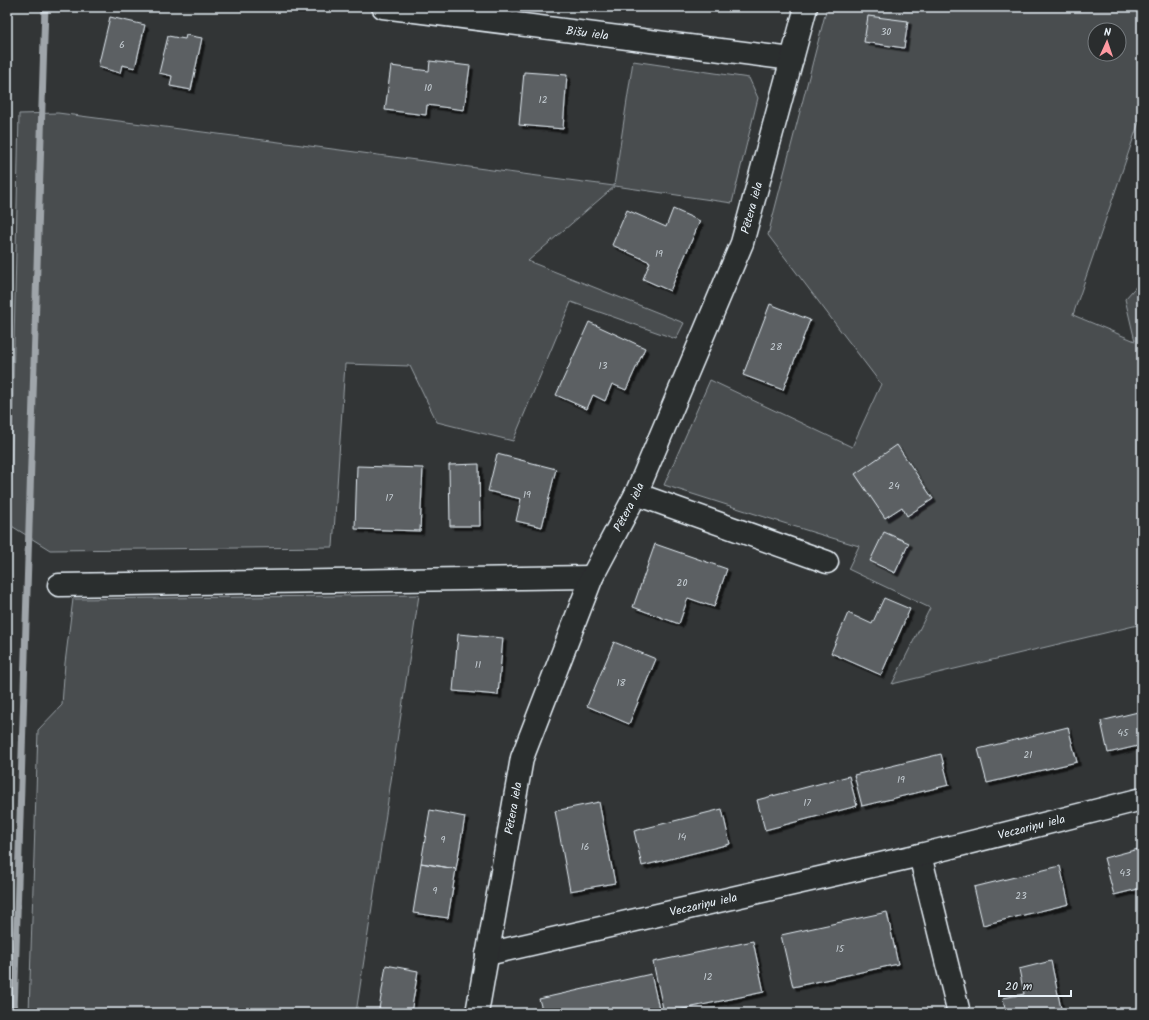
<svg xmlns="http://www.w3.org/2000/svg" width="1149" height="1020" font-family="Kalam,sans-serif">
<style>
.green{fill:#494d4f;stroke:#989fa4;fill-rule:evenodd}
.lines{fill:none;stroke-linecap:round;stroke-linejoin:round}
.stream{stroke:#9fa5aa;stroke-width:7}
.building{fill:#5c6063;stroke:#e8f1f8;filter:url(#shadow)}
.minor-casing{stroke:#e8f1f8;stroke-width:25}
.minor{stroke:#2a2d2e;stroke-width:22}
.labels{text-anchor:middle;dominant-baseline:central;stroke-width:3.5;stroke-linejoin:round;paint-order:stroke}
.number-label{font-size:10px;fill:#c5cdd3}
.street-label{font-size:12px;fill:#e8f1f8;stroke:#2a2d2e}
</style>
<defs>
<filter id="shadow"><feDropShadow dx="3.5" dy="3.5" stdDeviation="0" flood-color="#0009"/></filter>
</defs>
<rect width="100%" height="100%" fill="#323536"/>
<filter id="ink" filterUnits="userSpaceOnUse"><feTurbulence type="fractalNoise" baseFrequency=".025" numOctaves="2"/><feDisplacementMap in="SourceGraphic" scale="8" xChannelSelector="R" yChannelSelector="G"/><feConvolveMatrix kernelMatrix="1 2 1 2 8 2 1 2 1" color-interpolation-filters="sRGB"/></filter>
<g filter="url(#ink)">
<!-- green -->
<path class="green" d="M827,7H1142V113L1073,315L1135,341L1125,299L1141,281L1142,269V624L892,684L930,608L848,569L859,546L812,532L664,485L710,380L852,447L881,384L768,235ZM1095,30H1119V54H1095Z
M633,61L749,78L758,98L732,203L615,186L528,261L684,323L676,339L571,302L513,441L437,422L410,366L345,364L333,547L50,550L10,525L19,114L58,113L614,186Z
M419,595L356,1013H29L38,730L62,705L65,663L73,599Z"/>
<g class="lines">
<!-- stream -->
<path class="stream" d="M14,1013L45,7"/>
</g>
<!-- building -->
<path class="building" d="M868,16L908,21L904,48L864,42Z
M110,17L145,25L135,68L122,65L120,73L98,67Z
M186,35L202,38L191,90L170,86L172,76L159,73L168,36L185,39Z
M430,61L470,66L464,110L427,105L426,115L385,110L391,66L429,71Z
M524,72L567,75L563,129L519,125Z
M673,209L700,221L670,291L643,279L650,262L612,245L627,210L666,227Z
M770,304L810,320L783,390L743,375Z
M589,322L645,348L626,390L612,384L605,401L593,395L587,409L556,395Z
M897,445L933,499L907,516L902,507L885,518L855,474Z
M497,454L556,469L542,527L516,521L521,499L488,491Z
M479,464L480,526H450L449,465Z
M357,466L423,468L420,531L355,529Z
M884,532L909,543L895,573L870,561Z
M655,544L727,569L714,607L688,598L679,624L633,607Z
M884,598L910,609L881,675L831,653L848,613L872,624Z
M458,634L503,638L498,695L453,691Z
M614,642L656,659L629,724L587,706Z
M1142,711V745L1108,753L1101,721Z
M1068,727L1077,762L987,783L978,749Z
M941,754L949,785L862,806L854,775Z
M849,776L857,806L765,830L757,800Z
M599,802L615,883L570,891L555,811Z
M722,809L730,844L642,866L634,831Z
M430,810L465,817L456,869L421,863Z
M1142,848V888L1114,895L1104,858Z
M421,863L456,869L448,918L413,913Z
M1060,866L1069,904L983,925L974,887Z
M887,912L898,964L793,987L781,935Z
M753,941L764,992L664,1013L653,962Z
M1051,961L1062,1013H1006L1003,998L1024,994L1019,969Z
M386,965L418,971L411,1013L379,1009Z
M651,974L660,1013H543L539,999Z"/>
<g class="lines">
<!-- minor casing -->
<g class="minor-casing">
<g id="minor">
<path id="s1" d="M383,7L792,59"/>
<path d="M636,494L827,562"/>
<path d="M59,585L592,577"/>
<path d="M920,855L959,1013"/>
<path id="s2" d="M487,954L920,855L1142,799"/>
<path id="s3" d="M477,1013L522,758L592,577L636,494L742,243L806,7"/>
</g>
</g>
<!-- minor -->
<use href="#minor" class="minor"/>
</g>
</g>
<g class="labels">
<!-- number labels -->
<g class="number-label">
<text x="886" y="32">30</text>
<text x="122" y="45">6</text>
<text x="428" y="88">10</text>
<text x="543" y="100">12</text>
<text x="659" y="254">19</text>
<text x="776" y="347">28</text>
<text x="603" y="366">13</text>
<text x="894" y="486">24</text>
<text x="527" y="495">19</text>
<text x="389" y="498">17</text>
<text x="682" y="583">20</text>
<text x="478" y="665">11</text>
<text x="621" y="683">18</text>
<text x="1123" y="733">45</text>
<text x="1028" y="755">21</text>
<text x="901" y="780">19</text>
<text x="807" y="803">17</text>
<text x="682" y="837">14</text>
<text x="443" y="840">9</text>
<text x="585" y="847">16</text>
<text x="1125" y="873">43</text>
<text x="435" y="891">9</text>
<text x="1021" y="896">23</text>
<text x="840" y="949">15</text>
<text x="708" y="977">12</text>
</g>
<!-- street labels -->
<g class="street-label">
<text stroke="none"><textPath href="#s1" startOffset="206">Bišu iela</textPath></text>
<text stroke="none"><textPath href="#s3" startOffset="856">Pētera iela</textPath></text>
<text stroke="none"><textPath href="#s3" startOffset="532">Pētera iela</textPath></text>
<text stroke="none"><textPath href="#s3" startOffset="208">Pētera iela</textPath></text>
<text stroke="none"><textPath href="#s2" startOffset="559">Veczariņu iela</textPath></text>
<text stroke="none"><textPath href="#s2" startOffset="222">Veczariņu iela</textPath></text>
</g>
</g>
<!-- margin -->
<rect width="1149" height="1020" fill="none" stroke="#2a2d2e" stroke-width="24"/>
<rect x="12" y="12" width="1125" height="996" fill="none" stroke="#e8f1f8" stroke-width="1.5" filter="url(#ink)"/>
<!-- north arrow -->
<g transform="translate(1107 42) rotate(3)"><circle r="19" fill="#2a2d2e" stroke="#767b7f"/>
<path d="M0-3L7 15L0 10L-7 15Z" fill="#ff9aa2"/>
<text y="-6" font-size="11" font-weight="bold" text-anchor="middle" fill="#e8f1f8">N</text>
</g>
<!-- scale -->
<path d="M999 990v6h72v-6" fill="none" stroke="#e8f1f8" stroke-width="2"/>
<text x="1005" y="990" font-size="12" fill="#e8f1f8" stroke="#2a2d2e" stroke-width="3" paint-order="stroke">20 m</text>
</svg>
